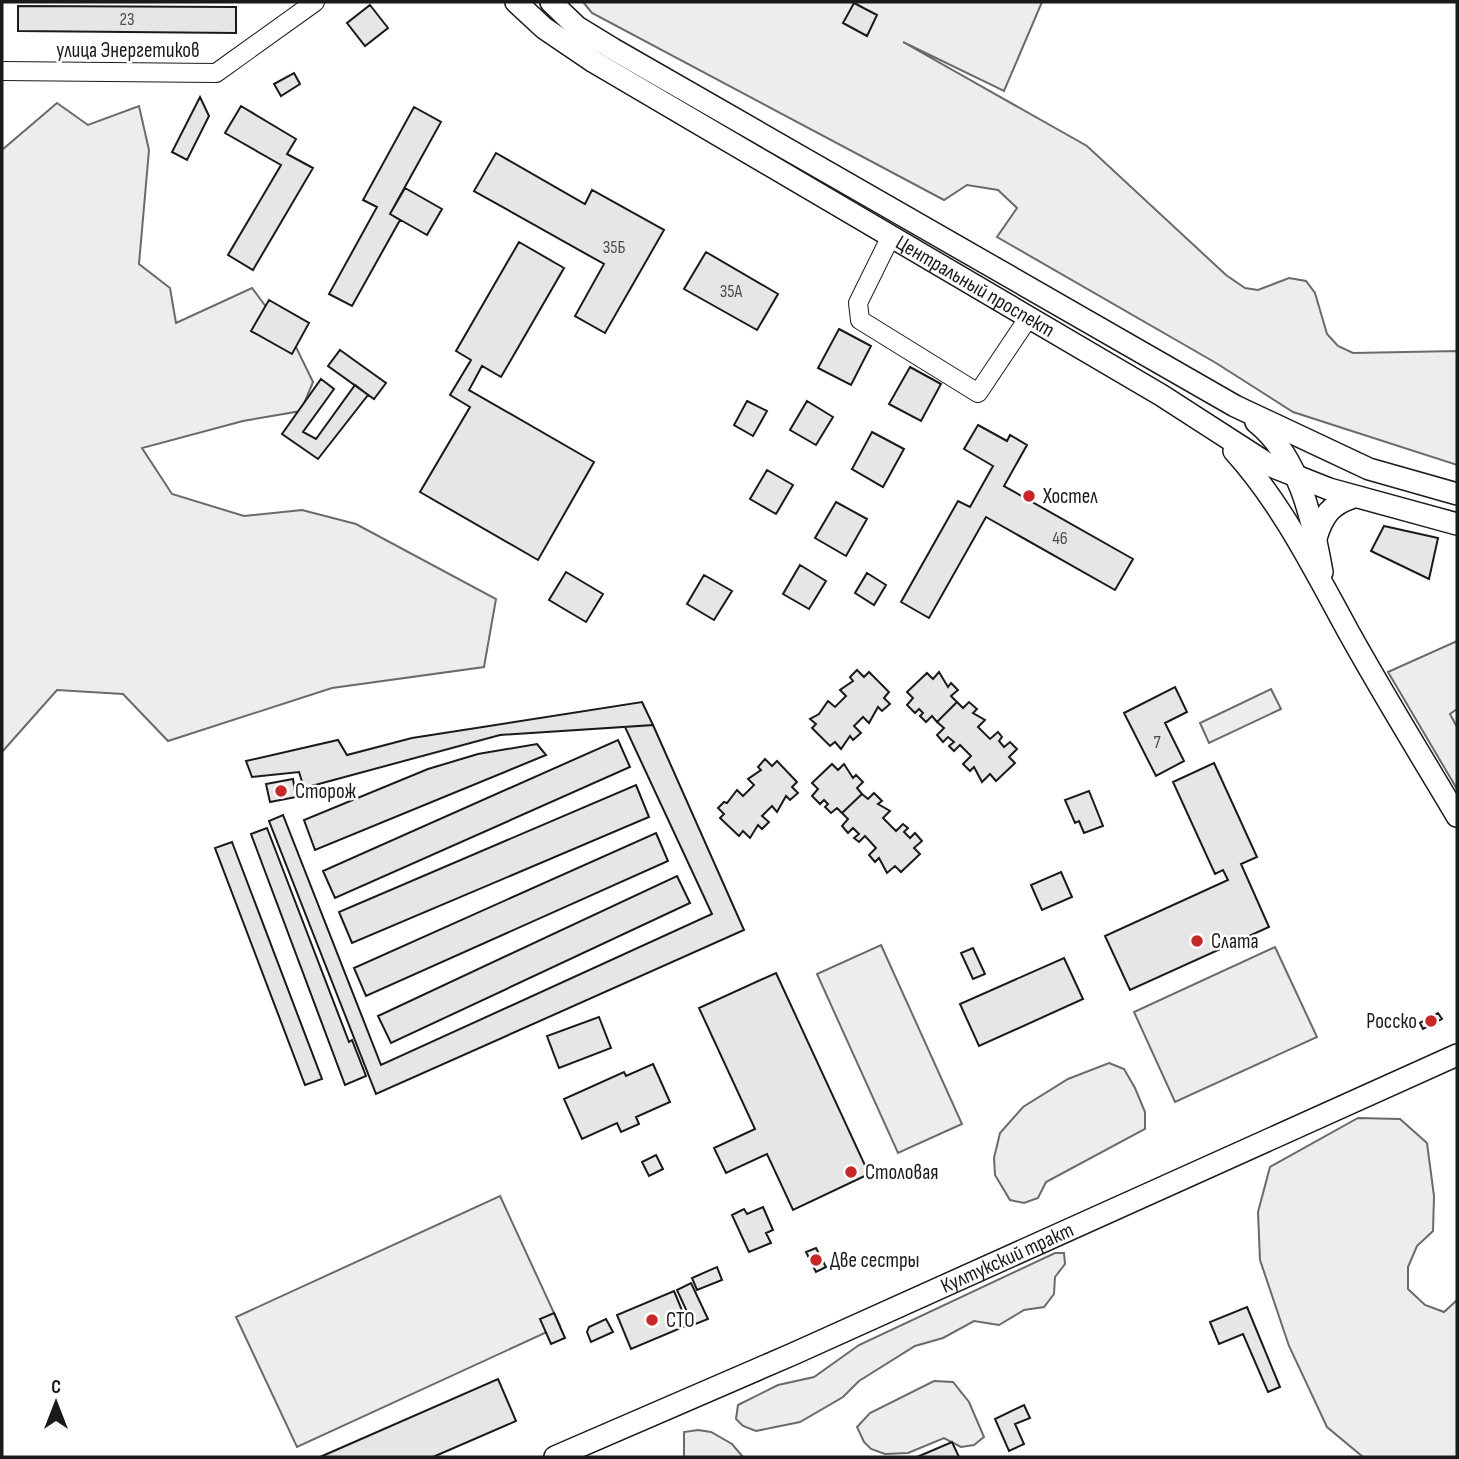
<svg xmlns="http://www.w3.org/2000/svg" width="1459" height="1459" font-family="'Sofia Sans Condensed',sans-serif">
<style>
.built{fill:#ededed;stroke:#6a6a6a;stroke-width:2}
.building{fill:#e6e6e6;stroke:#1a1a1a;stroke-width:2}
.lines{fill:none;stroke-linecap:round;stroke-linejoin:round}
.minor-casing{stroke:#1a1a1a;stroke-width:20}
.major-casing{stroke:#1a1a1a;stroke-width:24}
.minor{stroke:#fff;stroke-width:18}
.major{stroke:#fff;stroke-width:21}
.poi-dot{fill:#c62828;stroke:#fff;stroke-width:2.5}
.labels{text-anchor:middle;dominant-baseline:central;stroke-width:5;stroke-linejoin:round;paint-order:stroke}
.number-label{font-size:18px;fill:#4d4d4d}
.street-label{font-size:21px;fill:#1a1a1a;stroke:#fff}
.poi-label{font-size:21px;fill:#1a1a1a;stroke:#fff;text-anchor:start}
</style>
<rect width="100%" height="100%" fill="#fff"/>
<!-- built -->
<path class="built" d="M583,2H1042L1004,91L903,42L1087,146L1226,275L1245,288L1258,290L1289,278L1306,281L1315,293L1327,334L1338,346L1353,353L1457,351V465L1293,412L1216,363L997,237L1017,208L998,190L967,185L944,200L592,13Z
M57,103L88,125L139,106L149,150L139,264L170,288L176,323L252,288L296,347L313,382L301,411L243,421L142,448L172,494L244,516L302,510L356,524L496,599L484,667L332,688L168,741L123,694L57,690L2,752V150Z
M1457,641V709L1450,714L1457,727V789L1388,672Z
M1271,689L1281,709L1209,743L1200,723Z
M881,945L962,1124L898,1153L817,974Z
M1275,947L1317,1037L1175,1102L1134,1012Z
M1109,1063L1124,1069L1135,1088L1145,1112V1129L1046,1182L1038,1198L1024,1203L1010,1200L995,1175L994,1158L1000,1133L1023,1107L1068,1079Z
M1358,1118L1400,1119L1427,1143L1434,1196L1433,1231L1417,1246L1408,1267V1289L1425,1305L1444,1312L1457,1300V1457H1363L1327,1427L1289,1346L1260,1260L1258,1212L1270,1167Z
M500,1196L560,1326L297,1447L236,1317Z
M1055,1253H1064L1065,1264L1055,1277L1054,1294L1044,1307L1024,1310L999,1325L974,1321L943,1338L915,1346L859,1381L843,1397L800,1422L756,1431L743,1426L736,1419L738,1405L778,1385L814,1377L859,1345Z
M934,1381L953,1382L969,1402L984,1437L974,1445L961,1447L944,1438L908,1453L885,1454L871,1449L864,1442L857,1427L870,1413Z
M698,1430L711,1432L732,1444L743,1457H684V1432Z"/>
<!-- building -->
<path class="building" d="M854,3L877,15L867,36L843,23Z
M370,5L388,28L365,46L347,23Z
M18,6L236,7V33L18,31Z
M294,73L300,84L281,96L274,84Z
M200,97L209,116L187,160L172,152Z
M241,106L296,139L287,154L313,168L253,270L228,255L281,165L225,133Z
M414,107L441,122L390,214L400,220L352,306L329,294L377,207L363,200Z
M496,153L585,204L592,190L664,230L605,333L575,316L604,264L474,191Z
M405,188L442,209L427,235L390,214Z
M519,242L564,268L501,377L482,366L469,390L594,462L538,560L420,492L470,407L450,395L471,360L456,351Z
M706,252L778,294L757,330L684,289Z
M269,300L309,323L292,354L251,331Z
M839,329L871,346L851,385L818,368Z
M340,350L386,383L374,399L328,366Z
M910,367L941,384L921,421L889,404Z
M321,379L334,389L303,432L316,439L355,385L368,395L318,459L282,434Z
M747,401L767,411L753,436L734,425Z
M807,401L833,417L816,445L790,430Z
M978,425L1007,441L1010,435L1027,445L1004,486L1133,559L1115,590L986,517L929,618L901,602L958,501L970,507L993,466L964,449Z
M872,432L904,449L883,487L852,469Z
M767,470L793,485L776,514L750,499Z
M836,502L867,519L846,556L815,538Z
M1384,526L1438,538L1429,579L1371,551Z
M800,565L826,581L809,609L783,594Z
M566,572L603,594L586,622L549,600Z
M867,573L886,585L874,605L855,593Z
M704,575L732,591L714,620L687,604Z
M857,670L864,677L869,672L889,692L884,698L890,704L882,711L878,707L869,723L863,717L854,726L861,733L853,740L850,736L841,749L835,742L830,746L812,728L816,724L810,719L819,714L828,701L835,707L846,696L840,690L853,681L850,677Z
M939,672L948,687L951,683L958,690L951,696L957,702L937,722L932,716L926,722L920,716L923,713L919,709L915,713L907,705L913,698L907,692L927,673L933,679Z
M1175,687L1187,712L1165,723L1184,761L1156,776L1124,713Z
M642,702L653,725L500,735L304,788L299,772L252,777L246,761L338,740L347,755L412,738Z
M957,702L963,708L969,702L977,709L973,713L985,720L978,727L990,739L998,732L1002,737L999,741L1004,747L1010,742L1017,749L1009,757L1015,763L996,781L990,774L982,782L974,767L970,771L963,764L971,756L960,745L954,751L949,746L954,742L948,737L943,742L937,735L944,728L937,722Z
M653,725L744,930L376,1094L269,821L283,815L381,1065L712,914L625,727Z
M618,740L630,767L335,898L323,871Z
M537,744L546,755L315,850L304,820L428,769L478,754Z
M765,759L772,766L777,761L797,782L792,787L798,793L790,800L786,796L777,812L772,806L762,816L769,822L762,829L758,825L750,838L743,831L739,836L720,818L724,814L718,808L724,802L727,803L737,790L743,796L754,785L748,779L761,770L758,767Z
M1214,763L1257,857L1241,864L1269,927L1130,990L1105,936L1228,880L1223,870L1215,874L1173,782Z
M832,764L838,770L844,764L853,778L856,775L863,782L857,788L862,794L842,813L837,808L831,813L825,807L828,804L824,800L820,804L812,796L818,789L812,783Z
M293,779L296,797L270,802L266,784Z
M636,785L649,817L352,943L339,912Z
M1089,791L1103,826L1084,833L1079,821L1075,823L1065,800Z
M874,793L882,801L878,804L890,811L883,818L896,831L903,824L908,828L904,832L910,838L915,833L922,841L914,848L920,854L901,872L895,866L887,873L879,858L875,862L869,855L876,848L865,836L859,842L854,838L859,834L853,828L848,833L842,826L848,819L842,813L862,794L868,799Z
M267,828L349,1042L352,1040L366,1076L345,1085L251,834Z
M656,833L668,861L366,996L354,968Z
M232,842L322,1079L305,1085L215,848Z
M1061,872L1072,897L1042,910L1031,885Z
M677,876L690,903L391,1043L378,1016Z
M973,948L985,974L973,979L961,953Z
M1064,958L1083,999L979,1046L960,1004Z
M776,973L869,1174L793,1210L767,1154L726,1173L714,1148L755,1129L699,1008Z
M1438,1013L1442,1019L1423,1029L1420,1023Z
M599,1017L611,1048L559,1068L547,1036Z
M653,1064L670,1102L636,1117L639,1124L621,1132L617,1123L582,1139L564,1099L624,1072L626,1076Z
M656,1155L663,1169L649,1176L642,1162Z
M763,1207L773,1230L766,1233L771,1243L749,1252L732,1215L744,1209L747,1214Z
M816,1248L826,1267L816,1272L806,1252Z
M717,1267L722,1280L697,1290L692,1278Z
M691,1283L708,1319L693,1325L677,1290Z
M674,1291L688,1325L631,1349L617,1315Z
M1247,1307L1280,1387L1268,1392L1243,1334L1219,1344L1210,1322Z
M554,1313L565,1338L551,1344L540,1319Z
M606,1319L613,1332L591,1342L587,1332L589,1327Z
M498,1379L516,1421L433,1457H320Z
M1024,1405L1030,1418L1015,1424L1024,1444L1009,1451L995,1419Z
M952,1442L959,1457H917Z"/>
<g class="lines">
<!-- minor casing -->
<g class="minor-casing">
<path id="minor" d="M2,71L216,73L315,2
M891,236L858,303L860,320L978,393L1029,317"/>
</g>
<!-- major casing -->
<g class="major-casing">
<g id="major">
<path id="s1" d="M516,2L544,28L594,62L1161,395L1271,466L1329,489L1457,524"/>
<path d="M551,2L577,27L613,49L1235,406L1369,469L1457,494"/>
<path d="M1256,422C1299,456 1313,521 1322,572"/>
<path d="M1234,451C1282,504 1314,569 1348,631C1383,694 1420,754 1457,816"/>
<path d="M1316,538C1323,515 1331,504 1354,497"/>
<path id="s2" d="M555,1457L793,1354L1457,1055"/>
</g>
</g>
<!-- minor -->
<use href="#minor" class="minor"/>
<!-- major -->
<use href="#major" class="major"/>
</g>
<!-- markers -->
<g class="poi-dot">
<circle cx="1029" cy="496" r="7"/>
<circle cx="281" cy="791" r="7"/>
<circle cx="1197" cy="941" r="7"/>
<circle cx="1431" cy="1021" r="7"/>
<circle cx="851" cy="1172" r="7"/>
<circle cx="816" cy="1260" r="7"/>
<circle cx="652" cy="1320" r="7"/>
</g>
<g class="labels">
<!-- number labels -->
<g class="number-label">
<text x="127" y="19">23</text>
<text x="614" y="247">35Б</text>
<text x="731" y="291">35А</text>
<text x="1060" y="538">46</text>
<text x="1157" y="742">7</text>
</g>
<!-- street labels -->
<g class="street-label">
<text x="128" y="50">улица Энергетиков</text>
<text stroke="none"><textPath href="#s1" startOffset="541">Центральный проспект</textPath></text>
<text stroke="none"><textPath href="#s2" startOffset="494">Култукский тракт</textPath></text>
</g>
<!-- poi labels -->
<g class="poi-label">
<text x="1043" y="496">Хостел</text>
<text x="295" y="791">Сторож</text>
<text x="1211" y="941">Слата</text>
<text x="1417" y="1021" text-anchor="end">Росско</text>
<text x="865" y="1172">Столовая</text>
<text x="830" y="1260">Две сестры</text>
<text x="666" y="1320">СТО</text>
</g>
</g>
<!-- border -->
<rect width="1459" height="1459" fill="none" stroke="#1a1a1a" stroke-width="7"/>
<!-- north arrow -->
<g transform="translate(56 1403)" stroke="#ffffff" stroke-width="5" paint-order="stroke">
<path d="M0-5L12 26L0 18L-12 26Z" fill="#1a1a1a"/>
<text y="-10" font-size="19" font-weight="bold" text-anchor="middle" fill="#1a1a1a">С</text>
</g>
</svg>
